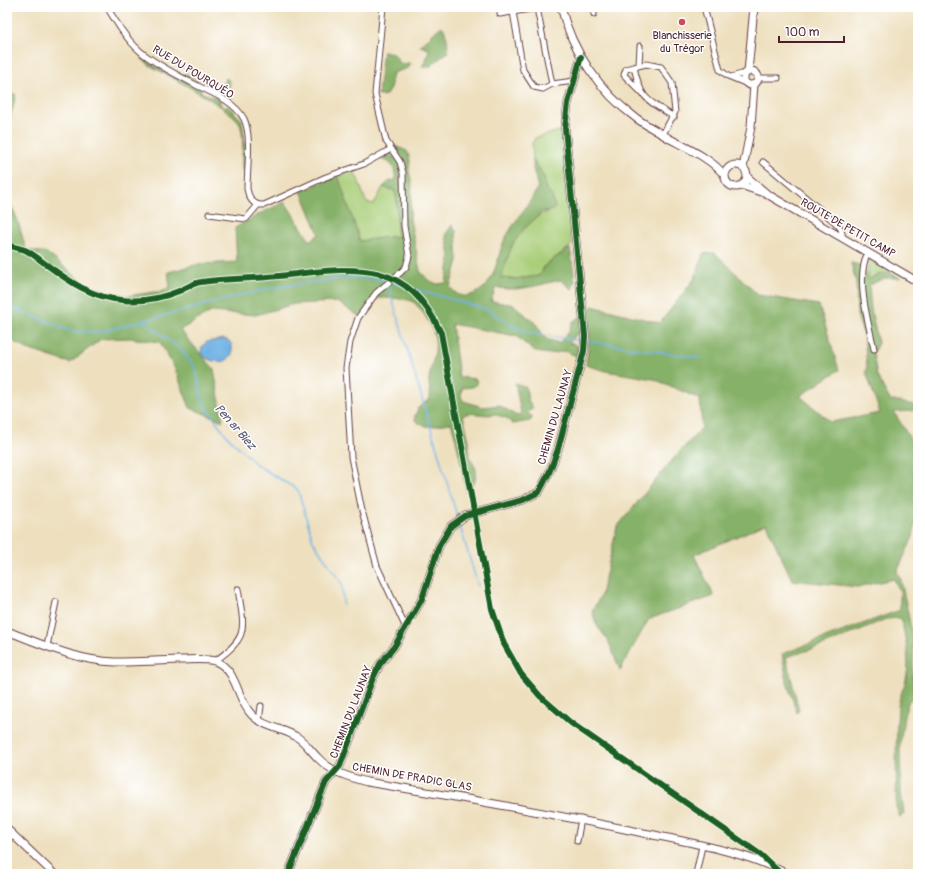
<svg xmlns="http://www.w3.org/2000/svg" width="925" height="881" font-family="Pangolin,sans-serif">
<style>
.green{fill:#a9ce78;stroke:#7a7652}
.forest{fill:#86b168;stroke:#68684a}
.water{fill:#71b3e5;stroke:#5e6988}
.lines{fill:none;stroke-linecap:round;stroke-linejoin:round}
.stream{stroke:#71b3e5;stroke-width:1.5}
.street-casing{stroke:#633c41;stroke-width:7}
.secondary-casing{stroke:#633c41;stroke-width:9}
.street{stroke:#fff;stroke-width:5}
.secondary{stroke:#fff;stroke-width:7}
.cycleway-casing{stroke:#fff;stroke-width:8}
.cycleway{stroke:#1b5e20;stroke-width:6}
.poi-dot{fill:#d1495b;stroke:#fff;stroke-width:1.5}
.labels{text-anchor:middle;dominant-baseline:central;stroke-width:3;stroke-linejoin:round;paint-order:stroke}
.poi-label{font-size:11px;fill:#4a1f2b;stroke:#fff}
.street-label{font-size:11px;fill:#4a1f2b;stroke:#fff}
.water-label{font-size:12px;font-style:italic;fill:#5a5a75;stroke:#fff}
</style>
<rect width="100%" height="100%" fill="#fff"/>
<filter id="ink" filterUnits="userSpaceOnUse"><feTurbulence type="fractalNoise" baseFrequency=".025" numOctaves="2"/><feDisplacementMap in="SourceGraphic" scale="8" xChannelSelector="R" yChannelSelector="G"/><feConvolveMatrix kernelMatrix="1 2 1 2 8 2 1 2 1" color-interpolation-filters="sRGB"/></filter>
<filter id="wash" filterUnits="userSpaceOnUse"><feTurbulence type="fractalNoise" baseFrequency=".012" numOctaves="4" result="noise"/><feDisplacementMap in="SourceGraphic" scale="16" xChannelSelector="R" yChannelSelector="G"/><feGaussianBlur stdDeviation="0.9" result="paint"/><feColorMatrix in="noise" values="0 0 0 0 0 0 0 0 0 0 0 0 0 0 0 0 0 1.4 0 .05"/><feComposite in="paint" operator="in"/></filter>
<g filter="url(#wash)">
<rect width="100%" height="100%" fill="#eee0bf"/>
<!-- green -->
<path class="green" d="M562,130L572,245L544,266L542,272L538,276L516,279L500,278C505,268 507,258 511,248C519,230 536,214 555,209L552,196L546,189L544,177L533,159L532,143L535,138Z
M353,171L358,179L366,202L374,204L383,187L395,191L397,201V236L360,241L338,176Z
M870,259L892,273L881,274L868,279L867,273Z"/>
<!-- forest -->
<path class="forest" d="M440,27H443C447,35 448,43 448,52L429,67H422L427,57L429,49L420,46Z
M383,51L393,53L401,64L410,63L408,68L393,73L390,89L386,95L378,96Z
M141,58L176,78L186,73L198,81L202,93L215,97L217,89L220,90L226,78L230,81L229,89L226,88L221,93L220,104L225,108L228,106L242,120L245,143V171L242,170C241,155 245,139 240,124C235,110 165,74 149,65Z
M7,92L16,95L7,131Z
M395,146L407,151L410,160L409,171L412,184L410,219L420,271L428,280L437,284L446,283L450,256L446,234L452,225L456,231L458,261L450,287C457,295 461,298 471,295C498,286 495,257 506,237C515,220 529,205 538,188L533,168V159L544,177L546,189L552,196L555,209L542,212L523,230L512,245L501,278L516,279L538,276L542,272L544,266L570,248L575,281L572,289L561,280C541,284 516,293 496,287L491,301L514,305L536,324L546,339L559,343L569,332L573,321L581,317L592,306L660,323L695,278L703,254L715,253L758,295L819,305L839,370L800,396L831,422L880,413L866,372L867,366L864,337L857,315L856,282L851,263L860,265L868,279C882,275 886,269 900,278H886L869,285L871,309L878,343L873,353L877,376L890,400L915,405L913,411L894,412L918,452V505L913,537L897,572L901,580C905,601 911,623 913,644C915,660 910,677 915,691H918V696L909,700L904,716L900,745L901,792L904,814L900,817L896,807C897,774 895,742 898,708C898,698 904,689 906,679C911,658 905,638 901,618L886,619L822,646L786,657L799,710L797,713L787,682L782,654L900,610V591L894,579L857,587L792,580L766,524L694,555L714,596L649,619L620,670L608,640L597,626L592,611L601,595L617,527L673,459L702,428L700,399L654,379L606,371L586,365L590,332L577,334L569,343L574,344L581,350L579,357L565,351L550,354L535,352L516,336L452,324L459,377L476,379L477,384L473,387L462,388L461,396L463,401L483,407L499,405L517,416L521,413L515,383L526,387L528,400L533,408L527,413L533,417L530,421L513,424L506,418L494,414C486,417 474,411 463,415L469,441V456L476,469L475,481L467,492C461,469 459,446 451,423C437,424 427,432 414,419L418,408L430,399C431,391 428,384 429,378C435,348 442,342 424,314C420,309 415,301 408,300C399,298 387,298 378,298L364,319L337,302L294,304L256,315L211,312L180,330L214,369L223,421L190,408L175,369L160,342L130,338L101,339L70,363L27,349L7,338V196L18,221L26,250L47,253L88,286L127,296L162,291L170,287L168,272L200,264L237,262L235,228L263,212L285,202L310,241L319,234L301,191L338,176L360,241L397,236V201L395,191L383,187L390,181L396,180C394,168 393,161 380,159L389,155L392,157L397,152Z"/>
<!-- water -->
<path class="water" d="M224,339C233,341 232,346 232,354C226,367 208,362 201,353L202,346L207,342Z"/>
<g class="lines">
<!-- stream -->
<path class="stream" d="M393,283L486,309L516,328L536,334L582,341
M388,285L458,519
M7,305L70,331L100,332L270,288L351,277L387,281
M144,322L181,349L196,369L203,403L227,436L257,465L298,490L313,541L342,584L343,604
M586,341L701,358
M459,523L478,586"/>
</g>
</g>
<g filter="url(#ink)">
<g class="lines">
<!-- street casing -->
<g class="street-casing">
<path id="street" d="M107,7C116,22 126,39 140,51C155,64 174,73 192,83C209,92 234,100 244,119C252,135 247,170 247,189C249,199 254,206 264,205L326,177L364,164L391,149
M383,7L375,94L386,141L400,162L403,173L404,226L409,256L406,267L401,272L376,293L358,318L350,342L346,368L351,457L362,511L377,566L405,626
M593,7L594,14
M704,7L720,70L728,76L745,83
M513,12L523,70L534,87L543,89L552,84L574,81
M500,14L537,8L552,84
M639,65L640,46
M634,67L626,69L624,75L640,91
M731,77L745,73
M758,78H778
M663,134L675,112L672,83L661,67L646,64L634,67C641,100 647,100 674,117
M763,162L836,223L841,229L843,238
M209,214L246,219L258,205
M868,252C855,278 868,321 874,349
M47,646L56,602
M215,661C250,637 244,628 238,589
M259,721L261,706
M577,841L581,819
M696,874L702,846"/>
</g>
<!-- secondary casing -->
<g class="secondary-casing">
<path id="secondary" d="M561,7C572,51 600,92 636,118C647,126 659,132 670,139C689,149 712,159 725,176
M744 78a7 7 0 1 1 14 0a7 7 0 1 1-14 0Z
M748,72L754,7
M725 176a11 11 0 1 1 22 0a11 11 0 1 1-22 0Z
M743,168L751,127L754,84
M747,177L767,194L918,282
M741,185L761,192
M7,631C41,644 78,661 115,662C136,662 157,661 178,660C189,660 204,658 215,661C238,670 236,699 252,715C264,727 281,728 295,736C304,740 310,750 317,757C331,772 348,777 367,782C458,797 549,813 639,832C686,842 745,851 787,874
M7,829L54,874
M288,874L326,782L340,766L373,678L380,664L394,647L422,599L439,546L451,526L465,516L523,500L539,492L549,473L558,449L584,351L585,336L565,128L568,103L581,57"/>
</g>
<!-- street -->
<use href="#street" class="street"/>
<!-- secondary -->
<use href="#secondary" class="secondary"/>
<!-- cycleway casing -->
<g class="cycleway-casing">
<path id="cycleway" d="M7,245C13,247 19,248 25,250C32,253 40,260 47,265C70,282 93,298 122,300C141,302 162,298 179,291C186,288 193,283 201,282C226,278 253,279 279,276C351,268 405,255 441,333L492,609L504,644L521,674L540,696L571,723L761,855L781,874
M288,874L326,782L340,766L373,678L380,664L394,647L422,599L439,546L451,526L465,516L523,500L539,492L549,473L558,449L584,351L585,336L565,128L568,103L581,57"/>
</g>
<!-- cycleway -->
<use href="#cycleway" class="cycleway"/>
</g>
</g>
<!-- markers -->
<circle class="poi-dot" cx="682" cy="22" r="4"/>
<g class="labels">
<!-- poi labels -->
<g class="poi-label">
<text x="682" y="35">Blanchisserie<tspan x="682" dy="13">du Trégor</tspan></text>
</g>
<!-- street labels -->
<g class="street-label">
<text transform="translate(193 72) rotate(31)">RUE DU POURQUÉO</text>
<text transform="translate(848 228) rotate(30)">ROUTE DE PETIT CAMP</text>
<text transform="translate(555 417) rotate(-74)">CHEMIN DU LAUNAY</text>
<text transform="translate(351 712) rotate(-69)">CHEMIN DU LAUNAY</text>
<text transform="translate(412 777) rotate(10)">CHEMIN DE PRADIC GLAS</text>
</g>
<!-- water labels -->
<g class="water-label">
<text transform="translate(235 427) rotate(49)">Pen ar Biez</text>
</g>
</g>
<!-- margin -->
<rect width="925" height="881" fill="none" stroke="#fff" stroke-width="24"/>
<!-- scale -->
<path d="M779 36v6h65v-6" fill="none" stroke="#4a1f2b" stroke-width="2"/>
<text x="785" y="36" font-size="12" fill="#4a1f2b" stroke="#ffffff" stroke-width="3" paint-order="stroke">100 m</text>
</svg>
